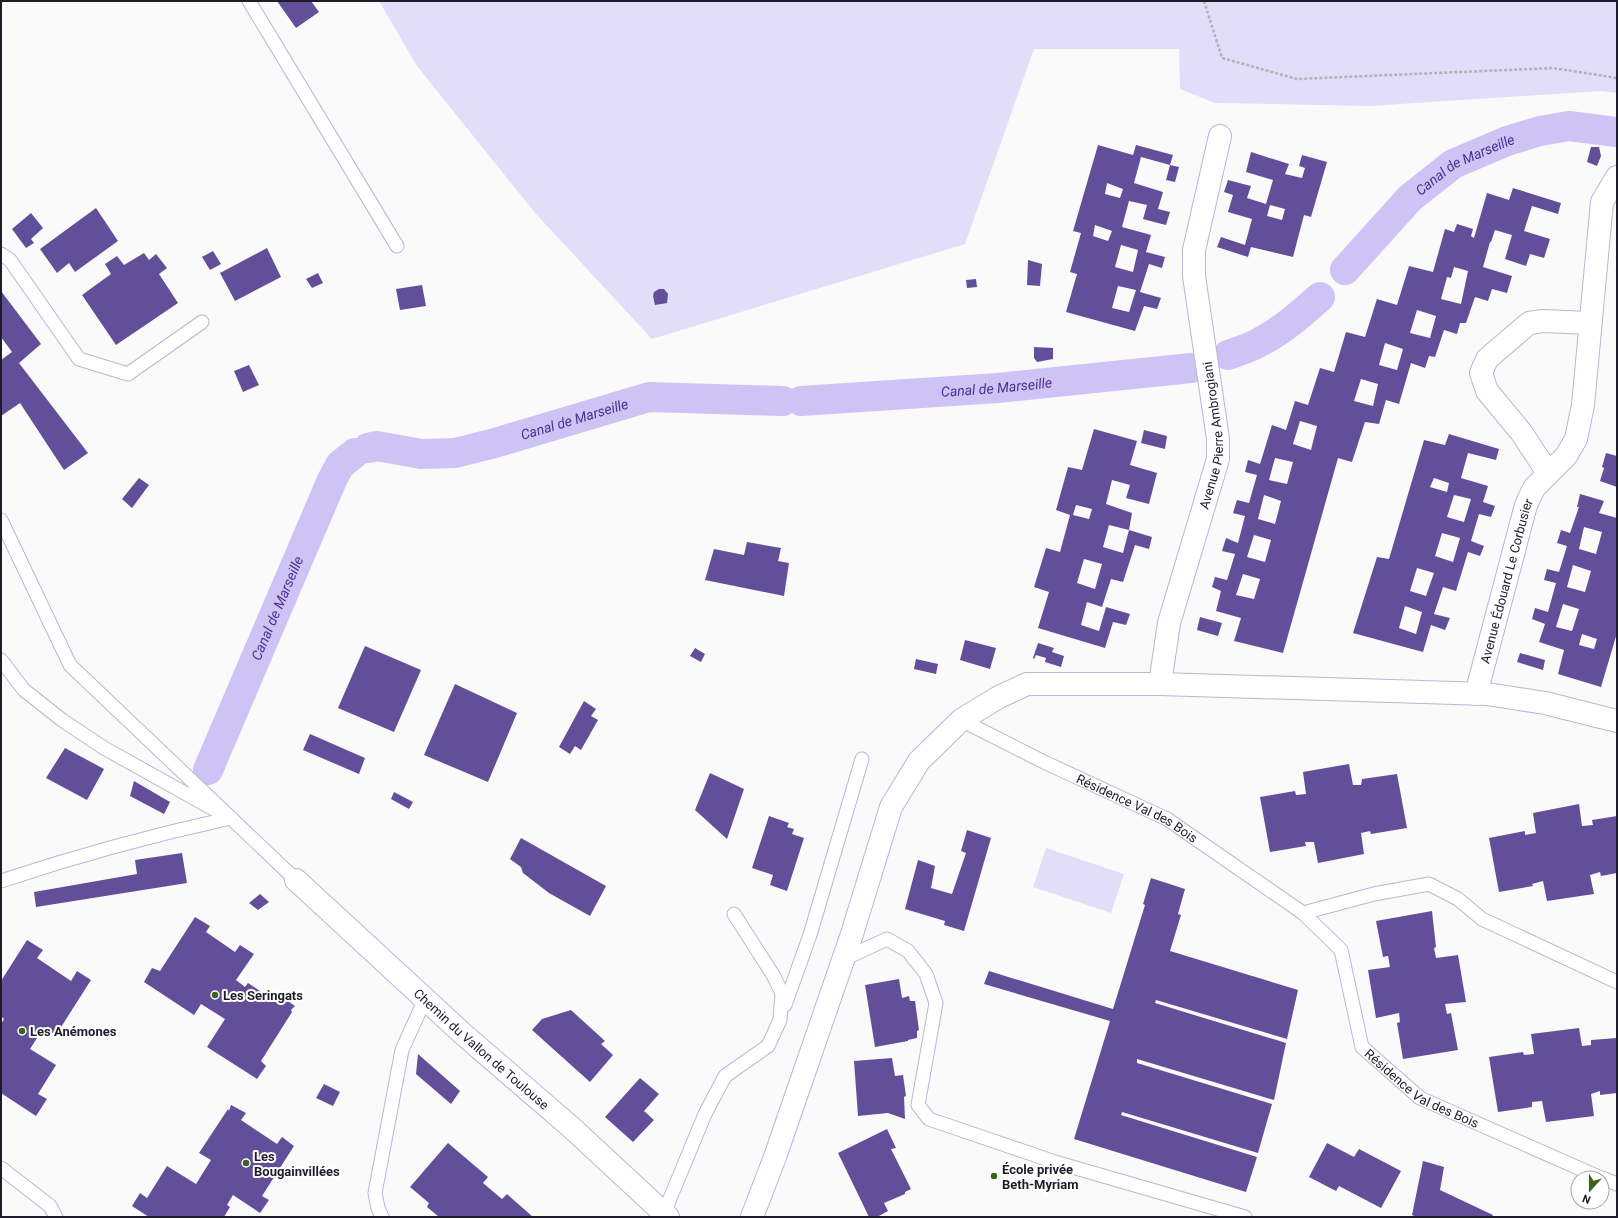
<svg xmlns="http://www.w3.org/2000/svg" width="1618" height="1218" font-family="Roboto,sans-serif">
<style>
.green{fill:#e2ddf8}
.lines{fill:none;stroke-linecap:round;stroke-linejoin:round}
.canal{stroke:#cdc3f5;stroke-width:30}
.building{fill:#634f99;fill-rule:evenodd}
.service-casing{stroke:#bbb5d7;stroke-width:15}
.minor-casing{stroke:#bbb5d7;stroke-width:24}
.path{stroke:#b3b3b7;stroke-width:2.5;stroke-dasharray:3 2;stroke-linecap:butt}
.service{stroke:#fff;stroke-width:13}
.minor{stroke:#fff;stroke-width:22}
.poi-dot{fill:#3c631d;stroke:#fff;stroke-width:1.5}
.labels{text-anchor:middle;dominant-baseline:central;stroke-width:4;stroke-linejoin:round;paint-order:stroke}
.street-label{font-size:13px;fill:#1e1c29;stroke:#fff}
.poi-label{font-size:13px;font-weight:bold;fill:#1e1c29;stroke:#fff;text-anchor:start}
.water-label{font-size:14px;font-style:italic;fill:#4e308d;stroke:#fff}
</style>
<rect width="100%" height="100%" fill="#fafafa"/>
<!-- green -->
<path class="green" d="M379,1H1617V93L1601,91L1370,106L1215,103L1180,89L1179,49H1034L965,244L652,339L536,214L417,66Z
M1046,848L1124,874L1111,913L1033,887Z"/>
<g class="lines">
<!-- canal -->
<g class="canal">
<path id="s1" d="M1345,270L1410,198L1453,164L1507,141L1540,131L1569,126L1617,132"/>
<path d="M1228,355C1239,351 1250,348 1260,342C1283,330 1301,314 1320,297"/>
<path id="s2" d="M801,401L998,388L1191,368"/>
<path id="s3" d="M368,448L377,446L421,454L455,453L495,443L649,397L783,401"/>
<path id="s4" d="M208,770L332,480L340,465L355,453"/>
</g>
</g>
<!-- building -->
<path class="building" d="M277,1H311L319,12L296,28Z
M1098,145L1133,155L1136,145L1173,155L1170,165L1179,167L1175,182L1166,180L1170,165L1141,157L1134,183L1163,192L1158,209L1170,212L1166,225L1154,222L1143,219L1147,205L1129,201L1122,227L1151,235L1146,252L1165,257L1162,268L1149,264L1140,292L1161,298L1157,309L1144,306L1135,331L1066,312L1077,274L1070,272L1081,233L1073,231ZM1107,183L1123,189L1120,198L1105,194ZM1095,225L1112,231L1108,241L1093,236ZM1121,245L1138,250L1133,272L1115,267ZM1118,286L1136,290L1129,312L1112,308Z
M1591,147H1599L1601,156L1597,166L1587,162Z
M1251,152L1289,164L1285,174L1302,178L1305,168L1299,166L1302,155L1327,162L1311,217L1304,215L1293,257L1251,247L1248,257L1217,247L1221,237L1245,245L1252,219L1228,212L1233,195L1224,192L1228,180L1251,186L1247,198L1266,204L1273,180L1246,172ZM1270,205L1285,209L1282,220L1267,216Z
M1513,188L1561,203L1558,214L1532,206L1524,231L1550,239L1544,258L1530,254L1526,266L1505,259L1512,235L1495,230L1491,242H1490L1483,267L1512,276L1507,293L1492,289L1488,301L1475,297L1466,323H1460L1457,334L1444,330L1435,357L1429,356L1425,368L1411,363L1399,404L1386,400L1379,424L1365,422L1352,462L1338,458L1283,653L1234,641L1241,618L1216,611L1221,591L1212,587L1215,577L1227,580L1235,554L1222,551L1226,538L1238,543L1245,516L1233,513L1237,500L1249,503L1257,475L1245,472L1248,460L1260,464L1272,425L1286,430L1295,401L1308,405L1320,368L1334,372L1346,332L1365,337L1377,299L1397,305L1409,266L1433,272L1445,229L1454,232L1457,224L1473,229L1471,236L1474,238L1487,193L1509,200ZM1454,267L1468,271L1461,304L1441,299L1447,277L1451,278ZM1417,310L1436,316L1430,338L1410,333ZM1385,343L1403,349L1397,370L1379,365ZM1361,379L1378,384L1373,406L1354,401ZM1300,421L1317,426L1311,450L1293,444ZM1275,458L1293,462L1287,484L1269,480ZM1264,495L1281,501L1275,524L1258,519ZM1254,535L1271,540L1265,562L1247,557ZM1243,574L1260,579L1254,599L1236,595Z
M96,208L118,241L75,272L69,263L57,273L40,249Z
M31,213L43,228L31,239L34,243L26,248L12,229Z
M267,248L281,277L235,301L220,273Z
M213,251L221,264L210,270L202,257Z
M144,253L149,260L156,254L167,268L159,274L178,303L116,345L82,295L111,274L105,264L117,256L124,265Z
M1028,260L1042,264L1040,286L1027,285Z
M318,273L323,283L312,288L306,279Z
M976,279L977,287L967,288L966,280Z
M422,285L426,306L400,310L396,289Z
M659,289H664L668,294L667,303L655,305L653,296L654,292Z
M1,291L41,344L19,363L88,453L64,470L20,403L1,416V360L12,352L1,337Z
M1034,347L1053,348V359L1037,362L1034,358Z
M249,365L259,385L243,392L234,371Z
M1094,429L1137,441L1130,465L1157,473L1149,504L1126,498L1130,485L1112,480L1106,504L1132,513L1129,530L1109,525L1103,547L1123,553L1129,530L1152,537L1149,549L1135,545L1123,582L1111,579L1102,607L1087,602L1081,625L1099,631L1106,607L1130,614L1126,625L1113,622L1105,648L1038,628L1049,592L1034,587L1046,548L1060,552L1070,515L1056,510L1068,467L1082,470ZM1076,505L1092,509L1089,519L1073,515ZM1084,559L1102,564L1095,589L1077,583Z
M1144,430L1167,436L1165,449L1141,443Z
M1449,434L1499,449L1496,460L1468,453L1461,478L1488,486L1483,502L1495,506L1491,517L1479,514L1471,541L1484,546L1480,556L1468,552L1456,591L1443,587L1434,614L1450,618L1445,630L1431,625L1423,652L1353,633L1377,557L1389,559L1424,440L1445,445ZM1434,478L1449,483L1447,492L1430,487ZM1454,495L1471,499L1464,522L1447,517ZM1442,533L1460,538L1453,562L1435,556ZM1417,568L1434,573L1426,596L1410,591ZM1405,606L1422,612L1416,634L1399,628Z
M1606,453L1617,456V487L1600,481L1604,468L1602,467Z
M139,478L149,485L132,508L122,499Z
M1580,494L1604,501L1599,513L1617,518V633L1601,687L1558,674L1564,650L1539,642L1545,624L1532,619L1535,608L1548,612L1556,583L1544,580L1547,569L1559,572L1567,546L1557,543L1561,530L1570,533L1579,507H1577ZM1584,527L1602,532L1596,554L1579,549ZM1573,565L1591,571L1585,592L1567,587ZM1563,604L1579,609L1572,631L1556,627ZM1582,634L1597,639L1594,649L1579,645Z
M747,542L781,548L778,561L789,563L784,596L705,580L714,549L744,555Z
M1200,617L1222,623L1218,636L1197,630Z
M965,640L996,648L990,669L960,660Z
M1038,643L1054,648L1052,652L1064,656L1061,667L1045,662L1046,658L1036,655L1034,659L1033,658Z
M365,646L421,670L394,732L338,708Z
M695,648L705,654L701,662L690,656Z
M1520,653L1545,660L1543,670L1517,662Z
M916,659L938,664L936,674L914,669Z
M455,684L517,713L488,782L424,755Z
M584,701L596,709L591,716L598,720L581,750L575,746L570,754L559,747Z
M310,734L365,758L359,774L303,750Z
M65,748L104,769L87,800L46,778Z
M1349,764L1353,785H1361L1362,779L1397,774L1407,828L1371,834L1370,831L1361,833L1364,854L1318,863L1314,842H1305L1306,846L1270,852L1260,797L1295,791L1296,795L1306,794L1303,772Z
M710,773L744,789L727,839L695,810Z
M134,781L170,802L164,814L130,796Z
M394,792L413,802L409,809L391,799Z
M1579,804L1582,826L1593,825L1592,820L1617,816V873L1601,876L1600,872L1590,875L1594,894L1547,901L1543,881L1532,884L1533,886L1499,892L1489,838L1525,831V835L1536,833L1533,813Z
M769,816L789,823L787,827L794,829L792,834L804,838L787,891L770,885L773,875L752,868Z
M967,830L991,838L964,931L944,925L945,921L905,909L918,860L935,866L931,888L952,894L966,853L961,851Z
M521,838L606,886L590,916L549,893L523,873L521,867L510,859Z
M182,853L187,883L36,907L34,892L137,874L135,860Z
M1151,878L1185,889L1178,914L1181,915L1170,951L1298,990L1287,1039L1156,1000L1155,1003L1286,1043L1274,1100L1137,1059V1063L1272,1104L1258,1153L1122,1112L1121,1115L1257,1157L1246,1192L1074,1139L1110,1021L984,984L989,971L1113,1009L1145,905L1143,904Z
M260,894L269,902L258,910L249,903Z
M1432,911L1436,947L1434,948L1436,958L1458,955L1466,1002L1445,1004L1447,1014L1451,1013L1458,1050L1403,1059L1397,1023L1400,1022L1399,1013L1376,1018L1368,970L1390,967L1388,956L1383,957L1376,921Z
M195,917L210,926L206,932L235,952L240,945L254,954L236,980L245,987L248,983L278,1003L282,997L295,1006L291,1010L292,1012L261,1061L266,1066L257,1079L207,1047L225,1019L201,1004L194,1015L144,982L152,968L160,971Z
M27,940L43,950L37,958L71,981L77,971L91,980L56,1035L44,1027L30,1049L56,1065L38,1094L47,1099L36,1116L1,1093V1024L4,1019L1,1016V981Z
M899,979L902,998L909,996L910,1001H915L919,1030L917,1031V1038L908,1040V1041L875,1047L865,985Z
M571,1010L605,1041L601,1044L613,1055L590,1082L532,1030L542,1019Z
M1579,1028L1582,1046L1591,1045V1040L1617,1038V1093L1600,1095V1091L1591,1094L1594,1116L1546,1122L1542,1101L1532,1102V1107L1498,1112L1489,1057L1523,1052L1524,1055L1534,1054L1531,1034Z
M418,1054L460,1091L451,1104L416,1074Z
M892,1058L895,1076L903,1075L906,1096L904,1097L905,1119L888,1113L858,1116L854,1061Z
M640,1078L659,1094L644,1111L654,1120L633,1142L605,1117Z
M324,1084L340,1092L333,1106L316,1098Z
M231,1105L246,1113L241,1120L277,1144L282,1137L294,1146L262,1196L269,1200L260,1213L233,1195L227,1205L230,1207L224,1217H149L132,1206L140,1193L147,1198L167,1166L196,1184L211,1160L199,1153L228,1109L229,1111Z
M887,1129L896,1148L891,1149L911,1189L905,1192V1194L884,1203L888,1211L877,1217H869L838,1153Z
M448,1143L488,1177L483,1183L502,1199L507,1194L533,1217H439L427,1207L429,1203L410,1187Z
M1327,1143L1354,1157L1359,1149L1401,1171L1381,1208L1339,1186L1336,1191L1309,1177Z
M1423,1161L1444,1167L1440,1190L1493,1215L1492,1217H1416L1412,1215Z"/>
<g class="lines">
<!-- service casing -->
<g class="service-casing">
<g id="service">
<path d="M249,1L397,246"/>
<path d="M1,254L10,260L79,359L128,374L202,322"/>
<path d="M1,520L70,665L296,880"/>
<path d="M1,660L24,690L62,720L104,748L217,811"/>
<path id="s5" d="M961,720L1044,762L1167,819L1303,913L1374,894L1429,884L1458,899L1482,919L1617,982"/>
<path d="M1,881C76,856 153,835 231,818"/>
<path id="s6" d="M1303,913L1341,950L1362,1047L1420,1098L1601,1178"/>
<path d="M844,959L887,939L908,951L926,974L936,1003L918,1105L929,1119L1055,1162L1245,1217"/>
<path d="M785,1005L810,935L862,759"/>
<path d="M1,1168L50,1206L56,1217"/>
<path d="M1602,1178L1617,1184"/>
<path d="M664,1213L705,1114L725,1076L768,1046L780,1020L782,993L773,975L734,914"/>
<path d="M382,1217L378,1208L375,1193L402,1050L425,999"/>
</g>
</g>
<!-- minor casing -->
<g class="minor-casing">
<g id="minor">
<path d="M1548,473L1521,432L1487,391L1481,373L1487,359L1529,323L1543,321L1590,323"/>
<path id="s7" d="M1160,684L1169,623L1218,459V439L1194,276V250L1220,136"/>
<path id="s8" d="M1476,694L1526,505L1534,488L1566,456L1576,439L1583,405L1602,202L1617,177"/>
<path id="s9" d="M296,880L463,1034L572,1128L668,1217"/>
<path d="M752,1217L775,1157L852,934L891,807L919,761L961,720L999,697L1027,684H1160L1487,694L1545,703L1617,721"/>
</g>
</g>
<!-- path -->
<path class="path" d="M1204,1L1222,58L1297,79L1553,68L1617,78"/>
<!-- service -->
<use href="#service" class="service"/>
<!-- minor -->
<use href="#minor" class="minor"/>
</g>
<!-- markers -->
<g class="poi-dot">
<circle cx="215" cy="995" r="4"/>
<circle cx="22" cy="1031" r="4"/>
<circle cx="246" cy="1163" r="4"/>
<circle cx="994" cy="1176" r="4"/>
</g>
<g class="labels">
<!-- street labels -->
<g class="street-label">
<text stroke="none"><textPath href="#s7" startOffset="256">Avenue Pierre Ambrogiani</textPath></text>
<text stroke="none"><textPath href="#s8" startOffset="117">Avenue Édouard Le Corbusier</textPath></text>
<text stroke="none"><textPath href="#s5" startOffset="197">Résidence Val des Bois</textPath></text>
<text stroke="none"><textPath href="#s9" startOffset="251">Chemin du Vallon de Toulouse</textPath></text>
<text stroke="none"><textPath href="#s6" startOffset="226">Résidence Val des Bois</textPath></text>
</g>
<!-- poi labels -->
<g class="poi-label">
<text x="223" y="995">Les Seringats</text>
<text x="30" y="1031">Les Anémones</text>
<text x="254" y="1156">Les<tspan x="254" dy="15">Bougainvillées</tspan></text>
<text x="1002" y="1169">École privée<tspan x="1002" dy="15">Beth-Myriam</tspan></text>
</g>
<!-- water labels -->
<g class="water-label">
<text stroke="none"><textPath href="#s1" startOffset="162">Canal de Marseille</textPath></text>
<text stroke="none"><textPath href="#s2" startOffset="196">Canal de Marseille</textPath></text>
<text stroke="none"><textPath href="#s3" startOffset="212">Canal de Marseille</textPath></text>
<text stroke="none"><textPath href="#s4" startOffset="176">Canal de Marseille</textPath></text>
</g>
</g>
<!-- border -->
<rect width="1618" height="1218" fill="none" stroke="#1e1c29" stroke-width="4"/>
<!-- north arrow -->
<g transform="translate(1590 1190) rotate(201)"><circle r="19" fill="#ffffff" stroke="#a5a4a9"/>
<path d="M0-3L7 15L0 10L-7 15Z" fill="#3c631d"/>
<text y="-6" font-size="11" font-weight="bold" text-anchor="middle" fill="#1e1c29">N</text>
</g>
</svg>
